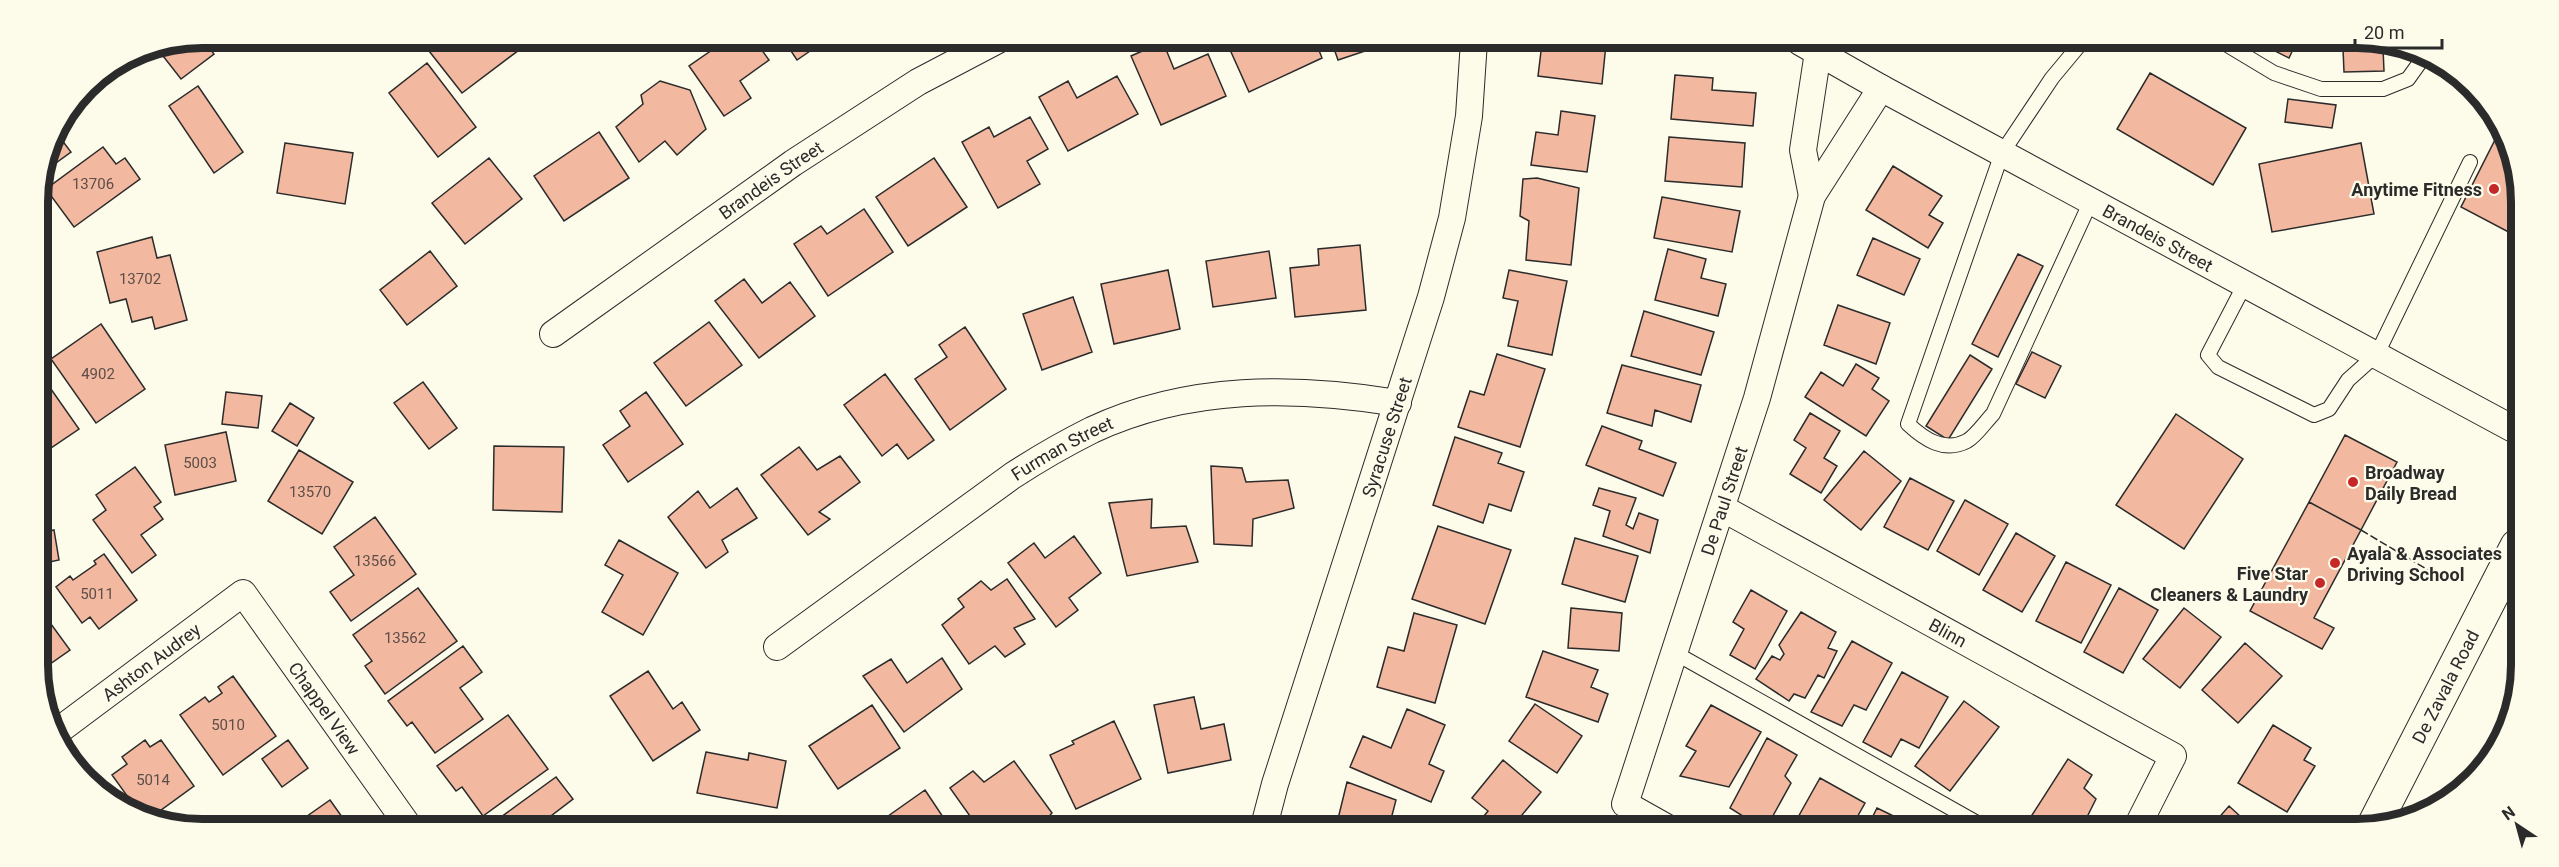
<svg xmlns="http://www.w3.org/2000/svg" width="2559" height="867" font-family="Roboto,sans-serif">
<style>
.building{fill:#f2b8a0;stroke:#2b2b2b;stroke-width:1.5}
.lines{fill:none;stroke-linecap:round;stroke-linejoin:round}
.service-casing{stroke:#2b2b2b;stroke-width:16}
.minor-casing{stroke:#2b2b2b;stroke-width:28}
.secondary-casing{stroke:#2b2b2b;stroke-width:35}
.service{stroke:#fdfbea;stroke-width:14}
.minor{stroke:#fdfbea;stroke-width:26}
.secondary{stroke:#fdfbea;stroke-width:33}
.fence{stroke:#2b2b2b;stroke-width:1.5;stroke-dasharray:8 3;stroke-linecap:butt}
.poi-dot{fill:#c62828;stroke:#fdfbea;stroke-width:2}
.labels{text-anchor:middle;dominant-baseline:central;stroke-width:4.5;stroke-linejoin:round;paint-order:stroke}
.number-label{font-size:15px;fill:#5d4e48}
.street-label{font-size:18px;fill:#2b2b2b;stroke:#fdfbea}
.poi-label{font-size:18px;font-weight:bold;fill:#2b2b2b;stroke:#fdfbea;text-anchor:end}
.rim{fill:none;stroke:#2b2b2b;stroke-width:8}
</style>
<rect width="100%" height="100%" fill="#fdfbea"/>
<!-- building -->
<path class="building" d="M202,38L214,54L181,79L156,47Z
M427,38H463L466,41L470,38H510L519,50L462,93L422,42Z
M728,39H754L769,60L740,81L751,98L724,116L689,66Z
M783,39H821L823,42L797,60Z
M1233,40H1315L1322,58L1249,92L1227,43Z
M1331,40L1395,41L1338,60Z
M1568,41H1622V46L1606,44L1602,84L1538,76L1542,43L1567,46Z
M1163,42L1174,69L1208,54L1226,96L1161,125L1131,56Z
M1959,42H1986L1984,49Z
M2259,43H2296L2289,58Z
M2383,48L2384,71L2344,72L2343,49Z
M427,63L476,127L438,157L389,93Z
M2150,73L2246,128L2213,185L2117,129Z
M1675,75L1713,78L1712,90L1756,93L1753,126L1671,119Z
M1117,76L1138,114L1068,151L1039,97L1068,81L1077,98Z
M660,81L690,90L706,129L677,155L665,141L639,162L616,127L643,104L641,95Z
M198,86L243,152L214,173L169,106Z
M2288,99L2336,105L2332,128L2285,122Z
M1561,111L1595,116L1587,172L1531,165L1536,132L1558,135Z
M1030,117L1048,149L1027,161L1040,184L998,208L962,142L989,127L994,137Z
M55,131L71,152L42,173L50,139Z
M599,132L629,178L564,221L534,176Z
M2499,132L2518,170V237L2461,207Z
M1669,137L1745,143L1742,187L1665,181Z
M285,143L353,153L345,204L277,193Z
M2361,143L2374,214L2272,232L2259,164Z
M103,147L116,164L125,158L140,179L74,227L46,189Z
M489,158L522,199L465,244L432,203Z
M934,158L967,207L908,246L876,197Z
M1893,166L1942,196L1929,215L1943,223L1928,248L1866,210Z
M1537,178L1579,188L1571,265L1526,260L1529,221L1520,216L1523,179Z
M1662,197L1740,211L1732,252L1654,238Z
M864,209L893,252L828,296L794,244L821,226L827,234Z
M152,237L157,258L170,255L187,320L155,329L152,317L132,322L126,299L110,303L97,252Z
M1873,238L1920,259L1904,295L1857,275Z
M1360,245L1366,310L1295,317L1290,268L1319,265L1318,249Z
M1668,249L1706,259L1701,278L1726,284L1718,316L1655,300Z
M430,251L457,286L407,325L380,290Z
M1269,251L1276,298L1213,307L1206,261Z
M2018,254L2043,266L1998,357L1972,344Z
M1168,270L1180,329L1114,344L1101,284Z
M1509,270L1567,281L1552,355L1508,346L1518,301L1503,298Z
M744,279L762,303L790,282L815,316L759,358L715,301Z
M1073,297L1092,352L1042,370L1023,314Z
M1838,305L1890,323L1876,364L1824,345Z
M1644,311L1714,332L1701,375L1631,356Z
M709,322L742,365L686,406L654,363Z
M101,324L145,389L96,423L51,359Z
M965,327L1006,389L950,430L915,379L947,357L939,345Z
M2032,352L2061,366L2045,398L2016,384Z
M1497,354L1545,369L1520,447L1458,427L1470,391L1484,395Z
M1970,355L1992,369L1948,440L1926,426Z
M1856,364L1879,378L1872,389L1889,401L1866,436L1805,397L1821,372L1843,386Z
M1622,365L1701,385L1691,422L1655,410L1652,426L1607,413Z
M39,372L79,429L39,456Z
M885,374L934,440L908,459L897,444L882,456L844,405Z
M423,382L457,428L429,449L394,403Z
M226,392L262,396L258,428L222,424Z
M646,392L683,444L628,482L603,445L630,426L620,411Z
M290,403L314,418L297,446L272,431Z
M1810,413L1840,431L1824,458L1837,466L1821,493L1790,474L1806,448L1794,440Z
M2176,414L2243,459L2184,549L2116,505Z
M1602,426L1642,441L1639,449L1676,463L1663,496L1586,465Z
M226,432L236,481L175,495L165,445Z
M2345,435L2397,462L2361,530L2309,502Z
M1455,437L1502,453L1498,463L1524,472L1511,511L1489,504L1483,523L1433,505Z
M494,446L564,447L562,512L493,510Z
M799,447L817,470L840,456L860,482L819,512L830,519L808,535L761,475Z
M299,450L353,482L322,534L268,501Z
M1864,451L1901,481L1861,530L1824,500Z
M1211,466L1242,468L1246,482L1288,480L1294,508L1253,519L1252,546L1214,544Z
M135,467L161,502L154,507L163,519L141,535L156,555L132,573L93,520L106,510L96,495Z
M1910,478L1954,501L1928,550L1884,527Z
M737,488L757,518L722,540L728,552L706,568L668,517L698,491L710,508Z
M1599,488L1636,498L1626,525L1633,529L1639,513L1658,520L1650,553L1603,536L1610,511L1593,505Z
M1152,499L1151,528L1186,526L1198,562L1127,576L1109,503Z
M1965,500L2008,524L1979,575L1937,551Z
M2309,502L2361,530L2314,618L2334,628L2322,649L2250,611Z
M375,517L416,574L351,621L330,592L354,575L334,547Z
M1438,526L1511,550L1485,624L1412,599Z
M54,530L59,560L40,564V533Z
M2016,533L2055,556L2022,612L1983,590Z
M1074,536L1101,573L1069,598L1078,610L1056,627L1008,563L1034,543L1045,558Z
M1575,538L1638,556L1625,602L1562,584Z
M619,540L678,573L643,635L602,612L623,575L605,565Z
M104,554L137,600L99,629L90,617L82,623L56,587L70,576L73,580L96,564L94,561Z
M2066,562L2111,585L2081,643L2036,621Z
M1007,579L1035,619L1014,628L1025,644L1005,657L995,646L969,664L942,625L964,607L958,599L981,581L991,590Z
M418,588L457,641L385,694L365,666L372,661L353,635Z
M2119,588L2158,610L2123,673L2084,652Z
M1751,590L1787,611L1755,669L1730,655L1744,629L1733,622Z
M1571,608L1622,613L1619,651L1568,648Z
M2184,608L2221,637L2180,688L2143,659Z
M40,609L70,650L40,671Z
M1801,612L1836,632L1828,648L1837,651L1824,678L1818,675L1805,698L1794,694L1789,701L1756,679L1772,656L1780,660L1784,654L1779,645Z
M1414,613L1457,625L1435,703L1377,687L1388,647L1404,651Z
M1852,641L1892,663L1866,710L1854,705L1842,726L1811,712Z
M2245,643L2282,676L2238,723L2202,690Z
M463,646L482,672L460,688L483,719L435,753L412,722L407,726L388,701Z
M1543,651L1598,670L1591,687L1608,694L1598,722L1526,697Z
M942,658L962,689L904,732L863,676L891,659L907,683Z
M648,671L673,709L682,702L700,730L653,761L610,696Z
M1902,672L1948,697L1919,748L1901,739L1891,757L1863,742Z
M233,676L276,736L223,775L180,715L205,697L209,702L222,693L218,687Z
M1194,697L1201,729L1224,724L1231,760L1168,773L1154,705Z
M1964,701L1999,727L1950,791L1915,766Z
M1535,704L1582,736L1557,773L1509,741Z
M872,705L900,748L838,789L809,746Z
M1711,705L1761,732L1729,787L1680,776L1696,751L1686,746Z
M1407,709L1445,725L1429,764L1444,771L1431,802L1350,767L1363,736L1391,748Z
M508,715L548,769L483,816L462,787L456,791L437,766Z
M1114,721L1141,779L1076,809L1050,755L1074,744L1072,741Z
M2273,725L2311,748L2304,760L2315,766L2287,812L2238,783Z
M1767,738L1797,755L1785,776L1791,783L1769,823L1760,827L1730,808Z
M145,740L150,747L161,740L194,786L150,818L138,811L112,775L127,764L122,757Z
M288,740L308,768L282,787L262,759Z
M706,752L748,760L749,753L786,761L777,808L697,793Z
M2068,759L2092,775L2084,788L2096,799L2085,821L2075,828H2032L2025,826Z
M1503,760L1541,792L1512,827H1475L1488,811L1472,798Z
M1014,761L1052,813L1040,826H977L950,788L973,771L984,782Z
M556,777L573,799L551,816L557,825H490Z
M1820,778L1865,803L1851,828H1792Z
M1347,782L1396,800L1389,827H1336Z
M925,790L949,826H874Z
M330,800L347,824H306L303,819Z
M2229,806L2254,829H2209Z
M1877,808L1918,828H1867Z"/>
<g class="lines">
<!-- service casing -->
<g class="service-casing">
<path id="service" d="M2082,42L2052,78L2002,153L1908,424C1924,439 1944,453 1967,441C1976,436 1986,421 1993,414L2091,201
M2224,43L2274,73L2321,89H2383L2408,79L2423,58
M1833,59L1837,42
M2245,284L2208,355L2218,367L2314,415L2329,409L2348,380L2377,354L2470,162
M1675,653L1986,828"/>
</g>
<!-- minor casing -->
<g class="minor-casing">
<g id="minor">
<path id="s1" d="M1800,42L1881,88L2517,431"/>
<path d="M1812,196L1803,150L1818,52"/>
<path id="s2" d="M553,334L793,163L918,82L998,40"/>
<path id="s3" d="M1722,508L2173,756L2136,829"/>
<path id="s4" d="M777,647L1012,476C1038,459 1064,444 1092,430C1188,385 1295,386 1398,403"/>
<path id="s5" d="M58,731L243,593L407,824"/>
<path id="s6" d="M1264,826L1275,784L1431,297L1452,218L1469,116L1474,41"/>
<path id="s7" d="M1666,827L1625,804L1757,398L1812,196L1881,88"/>
</g>
</g>
<!-- secondary casing -->
<g class="secondary-casing">
<g id="secondary">
<path id="s8" d="M2373,827L2517,546"/>
</g>
</g>
<!-- service -->
<use href="#service" class="service"/>
<!-- minor -->
<use href="#minor" class="minor"/>
<!-- secondary -->
<use href="#secondary" class="secondary"/>
<!-- fence -->
<path class="fence" d="M2361,530L2428,570"/>
</g>
<!-- markers -->
<g class="poi-dot">
<circle cx="2494" cy="189" r="6"/>
<circle cx="2353" cy="482" r="6"/>
<circle cx="2335" cy="563" r="6"/>
<circle cx="2320" cy="583" r="6"/>
</g>
<g class="labels">
<!-- number labels -->
<g class="number-label">
<text x="93" y="184">13706</text>
<text x="140" y="279">13702</text>
<text x="98" y="374">4902</text>
<text x="200" y="463">5003</text>
<text x="310" y="492">13570</text>
<text x="375" y="561">13566</text>
<text x="97" y="594">5011</text>
<text x="405" y="638">13562</text>
<text x="228" y="725">5010</text>
<text x="153" y="780">5014</text>
</g>
<!-- street labels -->
<g class="street-label">
<text stroke="none"><textPath href="#s2" startOffset="267">Brandeis Street</textPath></text>
<text stroke="none"><textPath href="#s1" startOffset="408">Brandeis Street</textPath></text>
<text stroke="none"><textPath href="#s6" startOffset="408">Syracuse Street</textPath></text>
<text stroke="none"><textPath href="#s4" startOffset="348">Furman Street</textPath></text>
<text stroke="none"><textPath href="#s7" startOffset="366">De Paul Street</textPath></text>
<text stroke="none"><textPath href="#s3" startOffset="258">Blinn</textPath></text>
<text stroke="none"><textPath href="#s5" startOffset="116">Ashton Audrey</textPath></text>
<text stroke="none"><textPath href="#s8" startOffset="158">De Zavala Road</textPath></text>
<text stroke="none"><textPath href="#s5" startOffset="372">Chappel View</textPath></text>
</g>
<!-- poi labels -->
<g class="poi-label">
<text x="2482" y="189">Anytime Fitness</text>
<text x="2365" y="472" text-anchor="start">Broadway<tspan x="2365" dy="21">Daily Bread</tspan></text>
<text x="2347" y="553" text-anchor="start">Ayala &amp; Associates<tspan x="2347" dy="21">Driving School</tspan></text>
<text x="2308" y="573">Five Star<tspan x="2308" dy="21">Cleaners &amp; Laundry</tspan></text>
</g>
</g>
<!-- crop -->
<path d="M0 0H2559V867H0ZM202 48H2357A154 154 0 0 1 2511 202V665A154 154 0 0 1 2357 819H202A154 154 0 0 1 48 665V202A154 154 0 0 1 202 48Z" fill="#fdfbea" fill-rule="evenodd"/>
<path class="rim" d="M202 48H2357A154 154 0 0 1 2511 202V665A154 154 0 0 1 2357 819H202A154 154 0 0 1 48 665V202A154 154 0 0 1 202 48Z"/>
<!-- north arrow -->
<g transform="translate(2517 825) rotate(324)" stroke="#fdfbea" stroke-width="4.5" paint-order="stroke">
<path d="M0-4.5L10 22L0 15L-10 22Z" fill="#2b2b2b"/>
<text y="-9" font-size="16" font-weight="bold" text-anchor="middle" fill="#2b2b2b">N</text>
</g>
<!-- scale -->
<path d="M2355 39v9h87v-9" fill="none" stroke="#2b2b2b" stroke-width="3"/>
<text x="2364" y="39" font-size="18" fill="#2b2b2b" stroke="#fdfbea" stroke-width="4.5" paint-order="stroke">20 m</text>
</svg>
